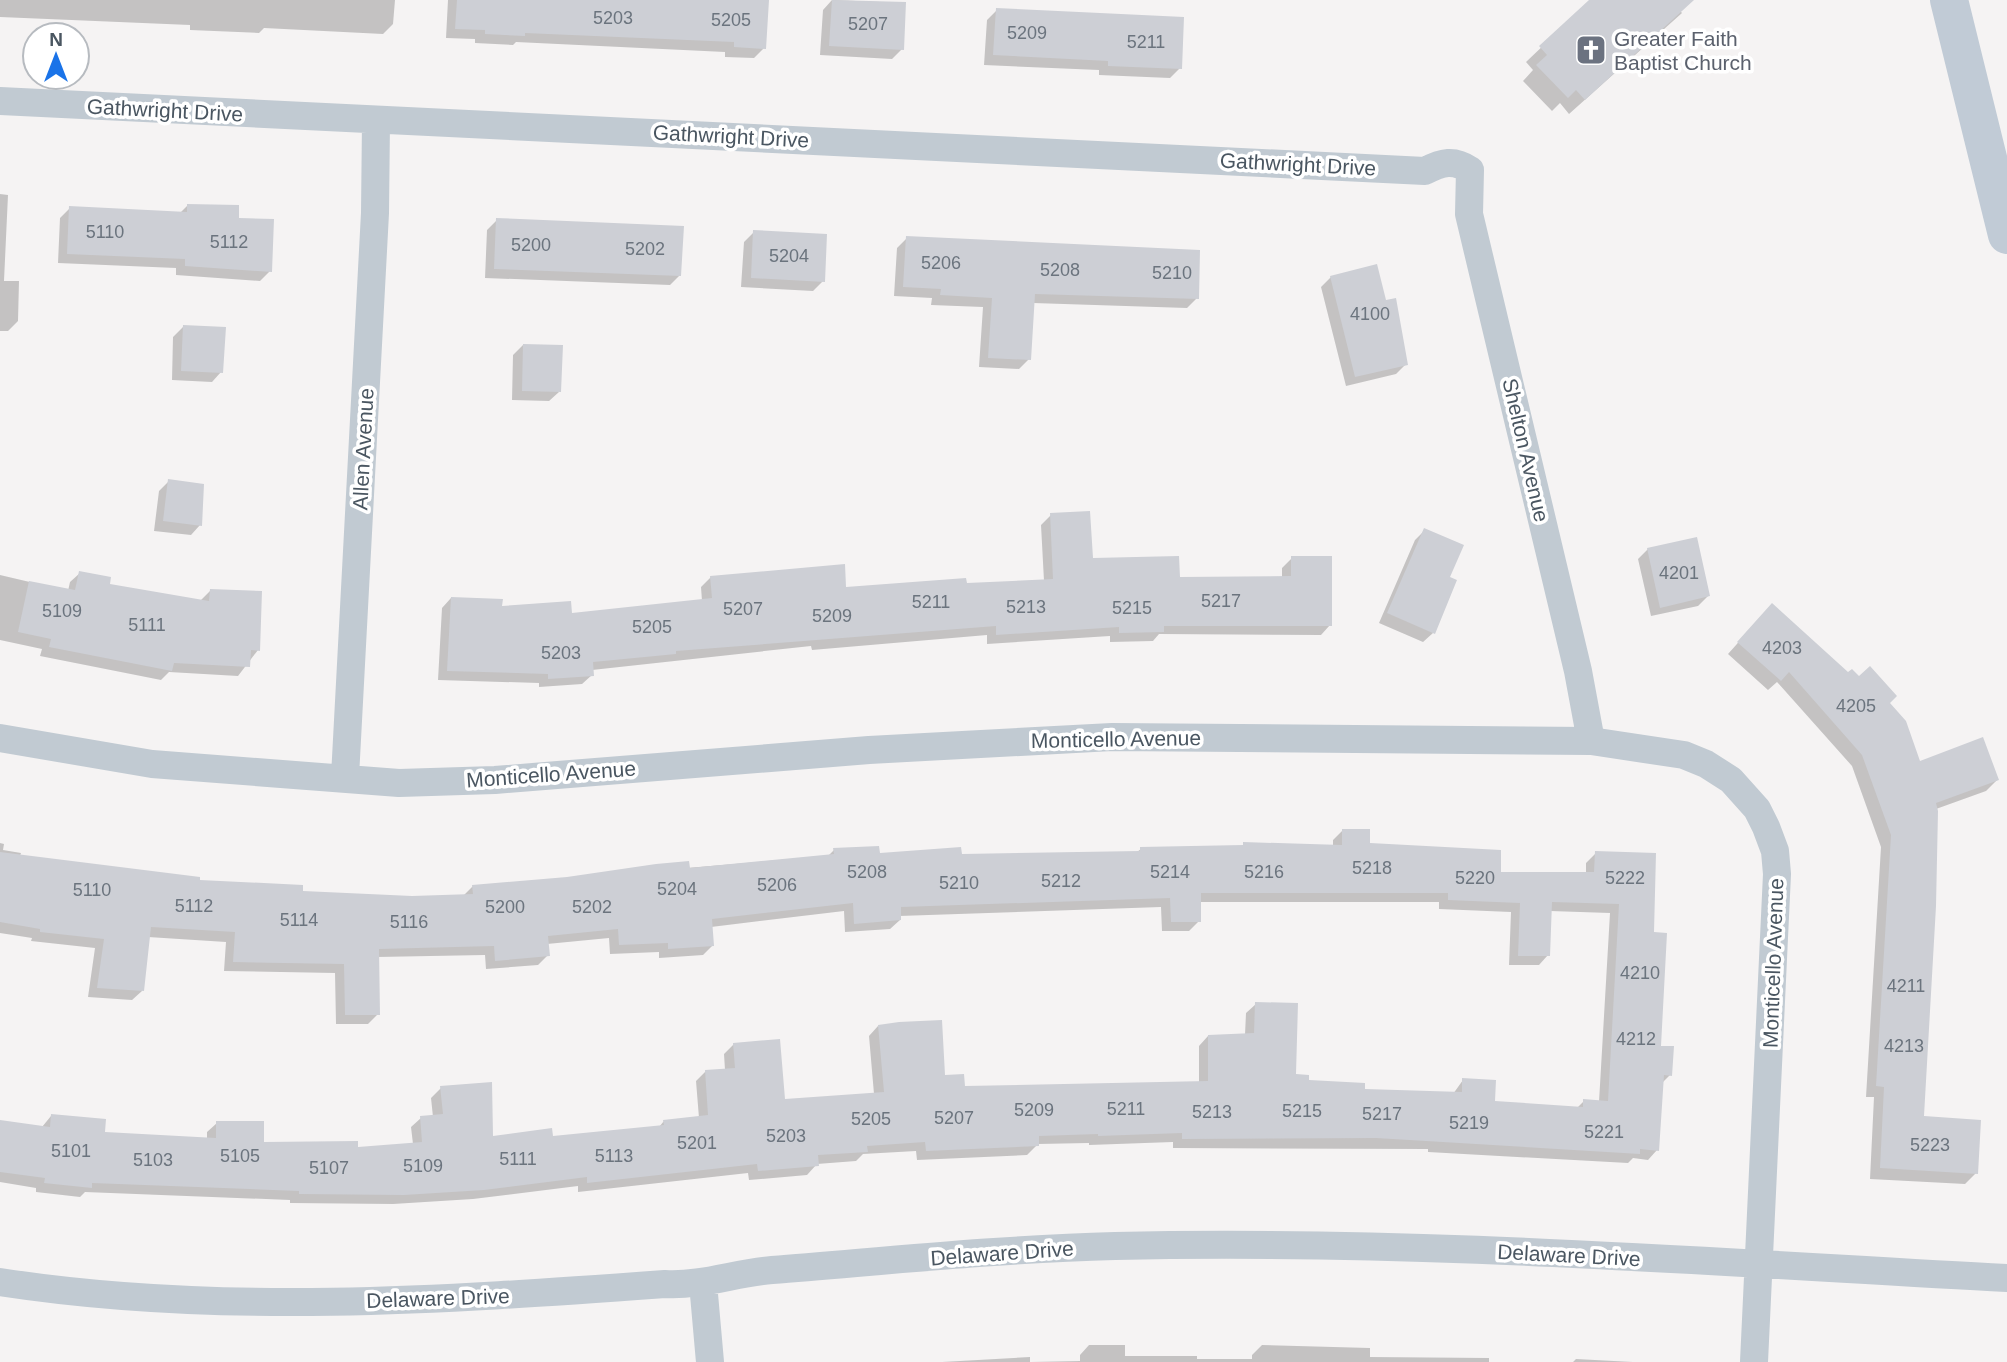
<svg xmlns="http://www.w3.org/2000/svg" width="2007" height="1362" font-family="Arial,sans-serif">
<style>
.shadow{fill:#0003}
.building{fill:#cdcfd5}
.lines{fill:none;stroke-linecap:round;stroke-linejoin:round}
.street{stroke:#c1cad2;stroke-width:28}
.secondary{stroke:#c1cbd6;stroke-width:38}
.labels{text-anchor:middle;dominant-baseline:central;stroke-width:7;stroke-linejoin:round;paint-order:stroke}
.number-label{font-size:18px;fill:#6b747e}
.worship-label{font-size:21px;fill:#5b616d;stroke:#fff;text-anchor:start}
.street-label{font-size:21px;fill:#4a5661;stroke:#fff}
</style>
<rect width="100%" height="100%" fill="#f5f3f3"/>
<!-- shadow -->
<path class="shadow" d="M0,0H395L393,24L383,34L264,28L259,33L190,30V25L0,17Z
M448,0H767L764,48L754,58L725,57V52L516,42L513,45L475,43V39L446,38Z
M832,0L904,3L902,49L892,59L820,55L823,10Z
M1591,0H1670L1682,13L1569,114L1560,103L1552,111L1523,81L1533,70L1526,62Z
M997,10L1180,68L1170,78L1099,75V70L984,65L987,20Z
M0,194L8,195L4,281H19L18,321L8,331H0Z
M188,205L237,219L270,271L260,281L176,275V268L58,263L60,218L70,208L180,213Z
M497,220L680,275L670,285L485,278L487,230Z
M754,232L823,281L813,291L741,287L744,242Z
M907,238L1197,298L1187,308L1033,303L1029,359L1019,369L979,367L983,307L931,305L932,298L894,296L897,248Z
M1331,277L1385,302L1406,364L1396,374L1346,386L1321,287Z
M183,327L221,372L212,382L172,380L173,337Z
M523,345L559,392L549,401L512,400L513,355Z
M169,481L200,525L191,535L154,531L159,491Z
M1051,515L1091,560L1178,579L1282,578V568L1292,558L1330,625L1321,635L1159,634L1153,641L1110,642V636L987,644V635L812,650L811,646L592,670V675L582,684L539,687V683L438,680L442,608L451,598L500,608L570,615L702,601L701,587L711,577L845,589L1044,581L1041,525Z
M1425,530L1433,633L1423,642L1379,623L1415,540Z
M1648,549L1708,596L1698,606L1651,616L1638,559Z
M80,573L108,586L200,601L211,590L258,650L238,676L169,672L161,680L40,656L42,649L0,640V575L68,591L70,582Z
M1761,617L1888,703L1919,763L1997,780L1986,791L1936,809L1922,1118L1976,1173L1965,1184L1870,1179L1874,1097H1866L1881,847L1852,766L1777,682L1768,690L1728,654Z
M1343,830L1369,844L1499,873H1586V863L1596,853L1652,934L1659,1047L1670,1075L1662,1083L1657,1150L1648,1160L1633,1158L1628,1163L1428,1152V1149L1173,1148V1142L1089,1145V1143L1038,1144L1027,1155L917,1160L916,1151L863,1154L856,1161L817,1164L807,1175L749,1180L748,1173L578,1192V1186L473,1199L393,1204L290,1203V1200L85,1192L80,1197L36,1192V1188L0,1182V1121L42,1127L51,1116L103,1134L207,1139V1132L217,1123L262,1144L356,1149L413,1144L411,1127L421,1118L433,1117L431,1098L441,1088L491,1138H551L659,1127L664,1121L699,1118L696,1081L706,1071L725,1070L724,1054L734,1044L783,1101L874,1094L869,1036L878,1026L943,1077L963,1088L1199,1083V1046L1208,1036L1245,1035L1246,1013L1256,1004L1294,1076L1307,1082L1363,1091L1453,1094L1463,1080L1493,1103L1576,1109L1584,1101L1599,1102L1610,913L1550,911L1548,955L1539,965H1509L1511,912L1439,909V902H1199V921L1189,931H1162L1161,907L899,916L900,920L890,929L845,932L844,911L711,927L713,945L703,955L659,958V952L610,954L609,938L547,944L548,955L538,965L486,969L485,955L377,957L378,1014L368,1024H336L335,973L224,971L226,942L148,937L142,991L132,1000L88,997L95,948L31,941L32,938L0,933V843L4,844L3,850L21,853L20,856L198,881L302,893L412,898L463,896L473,886L828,856L834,850L878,854L960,856L1137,852L1141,849L1241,847L1244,844L1333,847V840Z
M1089,1345H1125V1356H1197V1359H1252V1355L1262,1345L1370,1348V1357L1489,1358V1362H942L1030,1357V1362L1080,1361V1355Z
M1576,1359L1633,1362H1573Z"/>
<!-- building -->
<path class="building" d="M457,0H769L766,49L734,47V42L525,33V36L485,34V30L455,29Z
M832,0L906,2L904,50L829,46Z
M1589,0H1694L1585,100L1576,90L1568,98L1536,65L1547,55L1539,46Z
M996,8L1184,17L1182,69L1108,66V61L993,55Z
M187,204L239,205V218L274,219L272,272L185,266V259L67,254L69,206L187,212Z
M496,218L684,226L681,276L494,269Z
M753,230L827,234L825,282L751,278Z
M906,236L1200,250L1199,299L1035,294L1031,360L988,358L992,298L940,295L941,289L903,287Z
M1377,264L1386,300L1396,298L1408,365L1355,377L1330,276Z
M183,325L226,327L223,373L181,371Z
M523,344L563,345L561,392L522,391Z
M168,479L204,484L202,526L163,521Z
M1090,511L1093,558L1179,556L1180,577L1291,576V556H1332V626H1164V632L1119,633V627L996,635V626L676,651V654L593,662L594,676L548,679V674L447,671L451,597L503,599L502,606L571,601L572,613L712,598L710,576L845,564L846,587L966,578L967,583L1053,579L1050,513Z
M1424,528L1464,545L1450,577L1457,580L1435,634L1387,613Z
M1697,537L1710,596L1660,608L1647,548Z
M79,571L111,577L110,584L209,601L210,589L262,591L260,651L251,650L250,667L174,663L172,671L49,647L51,639L18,632L29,581L75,590Z
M1772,603L1848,672L1852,669L1859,676L1870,666L1897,696L1890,703L1906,721L1920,761L1983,737L1999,780L1936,803L1938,811L1936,906L1924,1116L1981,1120L1978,1174L1880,1168L1884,1087L1876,1086L1891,835L1862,755L1789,672L1781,681L1737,642Z
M1342,829H1370V843L1501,850V872H1594L1595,851L1656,853L1654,932L1667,933L1661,1046H1674L1672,1076L1664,1075L1659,1151L1640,1149V1154L1376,1138L1182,1139V1133L1098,1136V1134L1039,1136V1146L926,1151L925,1142L867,1146L868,1152L818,1155L819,1166L758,1171L757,1164L587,1183V1177L484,1190L404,1195L299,1194V1191L92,1183V1188L44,1183L45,1178L0,1172V1120L50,1127L51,1114L106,1119L105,1132L216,1138V1121H264V1142L358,1141V1147L422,1142L420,1116L443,1114L440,1086L492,1082L493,1136L552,1128L553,1136L664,1125L663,1120L708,1115L705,1070L735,1068L733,1043L780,1039L785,1099L884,1092L878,1025L899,1022L942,1020L945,1075L964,1074L965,1086L1208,1081V1035L1254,1033L1255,1002L1298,1003L1296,1074L1309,1075V1080L1365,1083V1089L1462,1092V1078L1496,1080L1495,1101L1583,1107V1099L1608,1101L1619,904L1552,902L1550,956H1518L1520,903L1448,900V893H1201V922H1171L1170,898L901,907V920L854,924L853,903L712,919L714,946L668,949V943L619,945L618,929L548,936L550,956L495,961L494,946L379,949L380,1015H345L344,964L233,962L235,932L151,927L144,991L97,988L104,939L40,932V929L0,922V852L200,877V880L303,885V891L412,896L473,894L472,885L567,877L656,864L689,861L690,868L834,854L833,848L879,846L880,853L961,847L962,854L1140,851V847L1243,845V842L1342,845Z"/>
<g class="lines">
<!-- street -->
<path class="street" d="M0,101L1425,171C1442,162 1454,159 1470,170L1469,214L1578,671L1591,741
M0,738L152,764L399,783L495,780L869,750L1112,737L1591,741L1684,755L1706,764L1731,780L1757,809L1766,827L1775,851L1777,874L1754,1362
M345,777L375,213L376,121
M0,1282C220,1316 444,1300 665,1284C702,1286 735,1273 772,1270C886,1261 1001,1249 1115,1246C1413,1239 1710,1262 2007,1278
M703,1283L710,1362"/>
<!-- secondary -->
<path class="secondary" d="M1949,0L2007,235"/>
</g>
<!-- icons -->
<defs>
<g id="church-square" transform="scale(1.575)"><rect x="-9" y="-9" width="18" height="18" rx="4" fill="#6b7280" stroke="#fff"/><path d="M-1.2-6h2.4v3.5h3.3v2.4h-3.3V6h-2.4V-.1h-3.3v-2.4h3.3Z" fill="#fff"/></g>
</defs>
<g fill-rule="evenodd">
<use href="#church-square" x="1591" y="50"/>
</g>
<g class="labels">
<!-- number labels -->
<g class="number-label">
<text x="613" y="18">5203</text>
<text x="731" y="20">5205</text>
<text x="868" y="24">5207</text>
<text x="1027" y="33">5209</text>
<text x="1146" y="42">5211</text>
<text x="105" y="232">5110</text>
<text x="229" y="242">5112</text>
<text x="531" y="245">5200</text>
<text x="645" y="249">5202</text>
<text x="789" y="256">5204</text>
<text x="941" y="263">5206</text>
<text x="1060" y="270">5208</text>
<text x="1172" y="273">5210</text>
<text x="1370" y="314">4100</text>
<text x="1679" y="573">4201</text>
<text x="1221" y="601">5217</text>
<text x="931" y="602">5211</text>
<text x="1026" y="607">5213</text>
<text x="1132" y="608">5215</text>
<text x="743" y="609">5207</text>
<text x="62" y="611">5109</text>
<text x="832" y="616">5209</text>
<text x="147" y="625">5111</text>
<text x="652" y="627">5205</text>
<text x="1782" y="648">4203</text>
<text x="561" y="653">5203</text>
<text x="1856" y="706">4205</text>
<text x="1372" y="868">5218</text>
<text x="867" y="872">5208</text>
<text x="1170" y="872">5214</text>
<text x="1264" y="872">5216</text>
<text x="1475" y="878">5220</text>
<text x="1625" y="878">5222</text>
<text x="1061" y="881">5212</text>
<text x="959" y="883">5210</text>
<text x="777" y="885">5206</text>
<text x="677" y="889">5204</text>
<text x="92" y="890">5110</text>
<text x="194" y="906">5112</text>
<text x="505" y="907">5200</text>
<text x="592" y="907">5202</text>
<text x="299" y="920">5114</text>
<text x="409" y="922">5116</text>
<text x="1640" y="973">4210</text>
<text x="1906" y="986">4211</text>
<text x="1636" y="1039">4212</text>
<text x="1904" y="1046">4213</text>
<text x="1126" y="1109">5211</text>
<text x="1034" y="1110">5209</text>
<text x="1302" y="1111">5215</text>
<text x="1212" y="1112">5213</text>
<text x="1382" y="1114">5217</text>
<text x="954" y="1118">5207</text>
<text x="871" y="1119">5205</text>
<text x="1469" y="1123">5219</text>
<text x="1604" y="1132">5221</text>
<text x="786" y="1136">5203</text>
<text x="697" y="1143">5201</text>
<text x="1930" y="1145">5223</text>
<text x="71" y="1151">5101</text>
<text x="240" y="1156">5105</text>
<text x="614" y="1156">5113</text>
<text x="518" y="1159">5111</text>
<text x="153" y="1160">5103</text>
<text x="423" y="1166">5109</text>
<text x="329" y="1168">5107</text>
</g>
<!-- worship labels -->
<g class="worship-label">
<text x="1614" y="38">Greater Faith<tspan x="1614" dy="24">Baptist Church</tspan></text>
</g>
<!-- street labels -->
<g class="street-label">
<text transform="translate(165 110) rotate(3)">Gathwright Drive</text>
<text transform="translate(731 136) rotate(3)">Gathwright Drive</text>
<text transform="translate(1298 164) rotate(3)">Gathwright Drive</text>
<text transform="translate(363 449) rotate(-87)">Allen Avenue</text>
<text transform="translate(1526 450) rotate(77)">Shelton Avenue</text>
<text transform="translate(1116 739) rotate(-1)">Monticello Avenue</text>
<text transform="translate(551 774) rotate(-4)">Monticello Avenue</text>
<text transform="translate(1773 963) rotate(-88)">Monticello Avenue</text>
<text transform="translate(1002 1253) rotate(-4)">Delaware Drive</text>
<text transform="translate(1569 1255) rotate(3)">Delaware Drive</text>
<text transform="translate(438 1298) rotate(-2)">Delaware Drive</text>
</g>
</g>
<!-- north arrow -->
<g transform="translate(56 56)"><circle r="33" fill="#ffffff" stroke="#b7bbc0" stroke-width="2"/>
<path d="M0-5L12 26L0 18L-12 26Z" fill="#1a73e8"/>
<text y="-10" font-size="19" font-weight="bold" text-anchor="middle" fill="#4a5661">N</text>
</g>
</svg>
